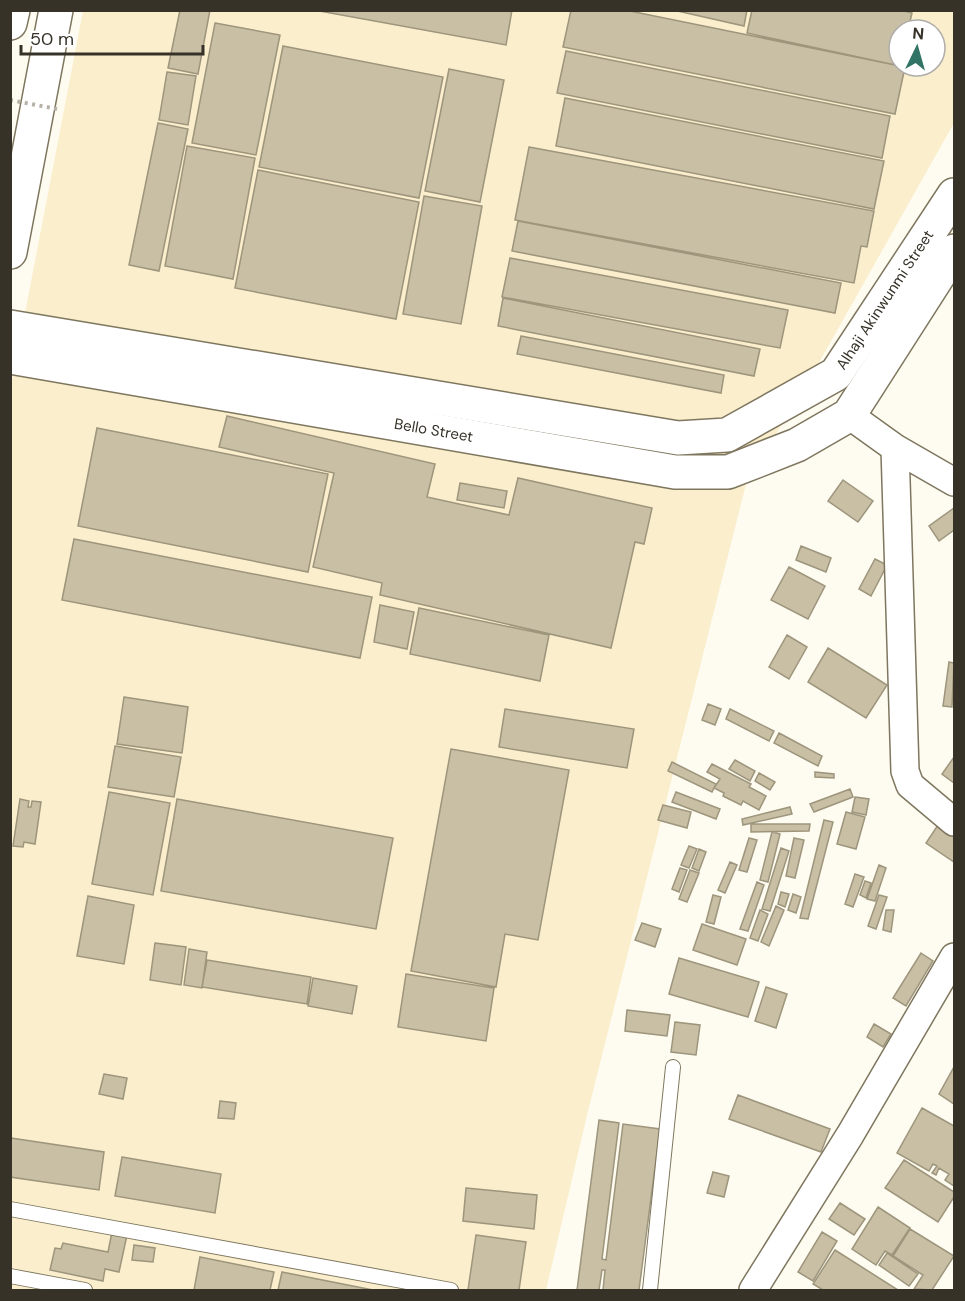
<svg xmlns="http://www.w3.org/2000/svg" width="965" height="1301" font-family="'DM Sans',sans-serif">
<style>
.built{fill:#faeecc;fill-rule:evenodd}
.building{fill:#c8bfa5;stroke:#9d957c;stroke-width:1.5}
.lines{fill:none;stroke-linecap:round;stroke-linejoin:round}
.service-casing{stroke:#7e765e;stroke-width:16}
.minor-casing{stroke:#7e765e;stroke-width:30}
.tertiary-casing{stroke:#7e765e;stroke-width:36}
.primary-casing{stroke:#7e765e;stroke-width:36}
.motorway-casing{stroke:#7e765e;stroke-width:36}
.service{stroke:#fff;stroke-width:14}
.minor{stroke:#fff;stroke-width:27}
.tertiary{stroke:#fff;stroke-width:33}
.primary{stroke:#fff;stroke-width:33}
.motorway{stroke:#fff;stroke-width:33}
.path-bridge{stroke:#b5b1a7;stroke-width:4;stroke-dasharray:3 4.5;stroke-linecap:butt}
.labels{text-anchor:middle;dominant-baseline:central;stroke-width:6;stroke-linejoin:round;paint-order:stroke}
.street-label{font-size:15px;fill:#363228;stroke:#fff}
</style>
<rect width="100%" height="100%" fill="#fefbf0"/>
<!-- built -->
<path class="built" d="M83,11H954V123L807,384L747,480L588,1111L546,1290H11V386ZM899,30H935V66H899Z"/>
<!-- building -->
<path class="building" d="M180,10H210L198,74L168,68Z
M314,10H512L506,45Z
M571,10H625L905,67L895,114L563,47Z
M673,10H747L744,26Z
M752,10H900L912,13L908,30H899L900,66L747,33Z
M215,23L280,35L256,155L192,143Z
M283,46L443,77L419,198L259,167Z
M566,51L890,116L882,158L557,93Z
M449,69L504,80L480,202L425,191Z
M167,72L196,76L188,125L159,120Z
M565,98L884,161L874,209L556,146Z
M158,123L188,129L159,271L129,265Z
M187,146L255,158L233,279L165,266Z
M529,147L874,211L867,247L861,246L854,283L515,220Z
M258,170L419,202L396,319L235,288Z
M424,196L482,206L461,324L403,314Z
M518,221L841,283L835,313L512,251Z
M510,258L788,310L780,348L502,297Z
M503,298L760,349L754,376L498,326Z
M521,336L724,375L721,393L517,354Z
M227,416L435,464L427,497L509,515L518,478L652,508L644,544L635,542L611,648L380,595L382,583L313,567L334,473L219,447Z
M97,428L328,474L308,572L78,526Z
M843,480L873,501L858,522L828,501Z
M460,483L507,491L504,508L457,500Z
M954,508V530L939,541L929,526Z
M74,539L372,597L360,658L62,600Z
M801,546L831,558L826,572L796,560Z
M875,559L887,565L871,596L859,589Z
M789,567L825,586L808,619L771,600Z
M380,605L414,612L407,649L374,642Z
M419,608L549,635L540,681L410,654Z
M787,635L807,647L789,679L769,667Z
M828,648L887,685L866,718L808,682Z
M949,662L954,663L952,707L943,706Z
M124,697L188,707L182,753L117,744Z
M708,704L721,709L715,725L702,720Z
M505,709L634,729L627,768L499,747Z
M730,709L774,731L769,741L726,719Z
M779,733L822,756L818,766L774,743Z
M115,746L181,757L174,797L108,787Z
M451,749L569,770L538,940L505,934L496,987L411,971Z
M954,757V783L942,774Z
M735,760L755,771L750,781L729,769Z
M672,762L716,784L712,792L668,771Z
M712,764L751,784L749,787L766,796L759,810L743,801L741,805L723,796L724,793L714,788L720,779L707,772Z
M815,772L834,774V778L815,777Z
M759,773L775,782L770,790L755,781Z
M850,789L853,797L814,812L810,804Z
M109,792L170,803L153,895L92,884Z
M676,792L720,809L716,819L672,802Z
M855,797L869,799L866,815L852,812Z
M20,799L29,801L28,807H31L32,801L41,802L35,844L24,842L23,847L13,846Z
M177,799L393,838L376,929L161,891Z
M663,805L691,812L687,828L658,820Z
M790,807L792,814L743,825L742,819Z
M846,812L865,817L856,849L837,844Z
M824,820L833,822L808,919L800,918Z
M751,824H810L809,831L751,832Z
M938,825L954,836V862L926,843Z
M772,832L780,834L768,882L760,880Z
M749,838L757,840L747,872L739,870Z
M794,838L804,840L795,878L786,876Z
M689,846L697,849L689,868L681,865Z
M781,848L789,851L770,911L762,909Z
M699,849L706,852L699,871L692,868Z
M730,862L737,865L725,893L718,890Z
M879,865L886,868L875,901L867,899Z
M680,868L687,870L679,892L672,889Z
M690,870L699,873L687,902L679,899Z
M855,874L864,877L853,907L845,904Z
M865,881L871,883L866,898L860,895Z
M757,882L764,885L748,931L740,929Z
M781,892L789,894L785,907L778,904Z
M793,894L801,897L796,913L788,910Z
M713,895L721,897L714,924L706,922Z
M879,895L887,897L876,929L868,926Z
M88,896L134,905L124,964L77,956Z
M776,906L784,910L769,946L761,942Z
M760,910L768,914L758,941L750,938Z
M886,910H894L891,932L883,930Z
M642,923L661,929L655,947L635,940Z
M702,924L746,939L737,965L693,950Z
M155,943L186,947L181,985L150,980Z
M189,949L207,952L202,988L184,985Z
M921,953L933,961L906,1006L893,998Z
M679,958L759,982L748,1017L669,994Z
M207,960L311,977L307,1004L202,987Z
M406,974L494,988L486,1041L398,1027Z
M313,978L357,986L352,1014L308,1006Z
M766,987L787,994L776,1028L755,1021Z
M627,1010L670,1015L667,1036L625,1031Z
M675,1022L700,1025L696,1055L671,1052Z
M874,1024L891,1034L883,1047L867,1037Z
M954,1067V1104L939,1094Z
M104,1074L127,1078L123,1099L99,1094Z
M738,1095L830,1129L821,1152L729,1119Z
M220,1101L236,1103L234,1119L218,1118Z
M922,1108L954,1126V1186L945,1180L949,1174L939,1168L936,1175L932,1173L937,1166L933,1164L929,1171L897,1153Z
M599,1120L619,1123L602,1259L606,1260L623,1124L660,1129L639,1290H603L605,1270H602L599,1290H577Z
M11,1138L104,1152L99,1190L10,1177Z
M122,1157L221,1174L215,1213L115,1196Z
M904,1160L954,1192V1197L938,1222L885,1188Z
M713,1172L729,1176L724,1197L707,1193Z
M466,1188L537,1195L534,1229L463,1221Z
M840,1203L865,1219L854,1235L829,1219Z
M878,1207L910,1228L892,1255L885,1251L876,1265L852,1249Z
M910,1229L954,1256L932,1290L914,1289L923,1275L893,1256Z
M112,1232L127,1235L119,1272L105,1269L103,1281L50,1270L55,1248L61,1249L63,1243L108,1252Z
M822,1232L837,1241L813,1281L798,1272Z
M476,1235L526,1242L519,1290H468Z
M134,1245L155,1248L153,1262L132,1260Z
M835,1250L898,1290H823L813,1284Z
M887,1253L918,1274L909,1286L879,1265Z
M200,1257L274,1272L270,1290H194Z
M282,1272L373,1290H278Z"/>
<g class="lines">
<!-- service casing -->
<g class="service-casing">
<path id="service" d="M10,1209L451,1290
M10,1276L85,1290
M650,1290L673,1067"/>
</g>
<!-- minor casing -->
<g class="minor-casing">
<path id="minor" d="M849,415L895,448L905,771L910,785L954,822
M895,448L954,482
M753,1290L850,1135L954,957"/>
</g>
<!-- tertiary casing -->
<g class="tertiary-casing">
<g id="tertiary">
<path id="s1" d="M10,327L678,438L727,435L836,374L954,195"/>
<path id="s2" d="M10,357L675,472H728L797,445L849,415L954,251"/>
</g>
</g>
<!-- primary casing -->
<g class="primary-casing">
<path id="primary" d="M10,252L56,10"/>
</g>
<!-- motorway casing -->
<g class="motorway-casing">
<path id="motorway" d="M10,23L13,10"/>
</g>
<!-- service -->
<use href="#service" class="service"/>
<!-- minor -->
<use href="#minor" class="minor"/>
<!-- tertiary -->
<use href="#tertiary" class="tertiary"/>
<!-- primary -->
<use href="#primary" class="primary"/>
<!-- motorway -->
<use href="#motorway" class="motorway"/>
<!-- path-bridge -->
<path class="path-bridge" d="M10,100L57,109"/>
</g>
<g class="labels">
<!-- street labels -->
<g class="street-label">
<text stroke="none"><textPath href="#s1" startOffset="940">Alhaji Akinwunmi Street</textPath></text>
<text stroke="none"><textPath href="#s2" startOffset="430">Bello Street</textPath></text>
</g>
</g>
<!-- border -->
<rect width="965" height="1301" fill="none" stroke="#363228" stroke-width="24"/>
<!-- north arrow -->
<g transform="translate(917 48) rotate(5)"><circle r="28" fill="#ffffff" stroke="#afada9" stroke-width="1.5"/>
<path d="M0-4.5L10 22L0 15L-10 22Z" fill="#317466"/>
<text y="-9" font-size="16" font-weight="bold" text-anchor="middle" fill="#363228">N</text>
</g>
<!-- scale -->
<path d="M21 45v9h182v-9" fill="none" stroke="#363228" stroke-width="3"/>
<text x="30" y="45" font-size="18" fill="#363228" stroke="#ffffff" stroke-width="4.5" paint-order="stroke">50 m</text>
</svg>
